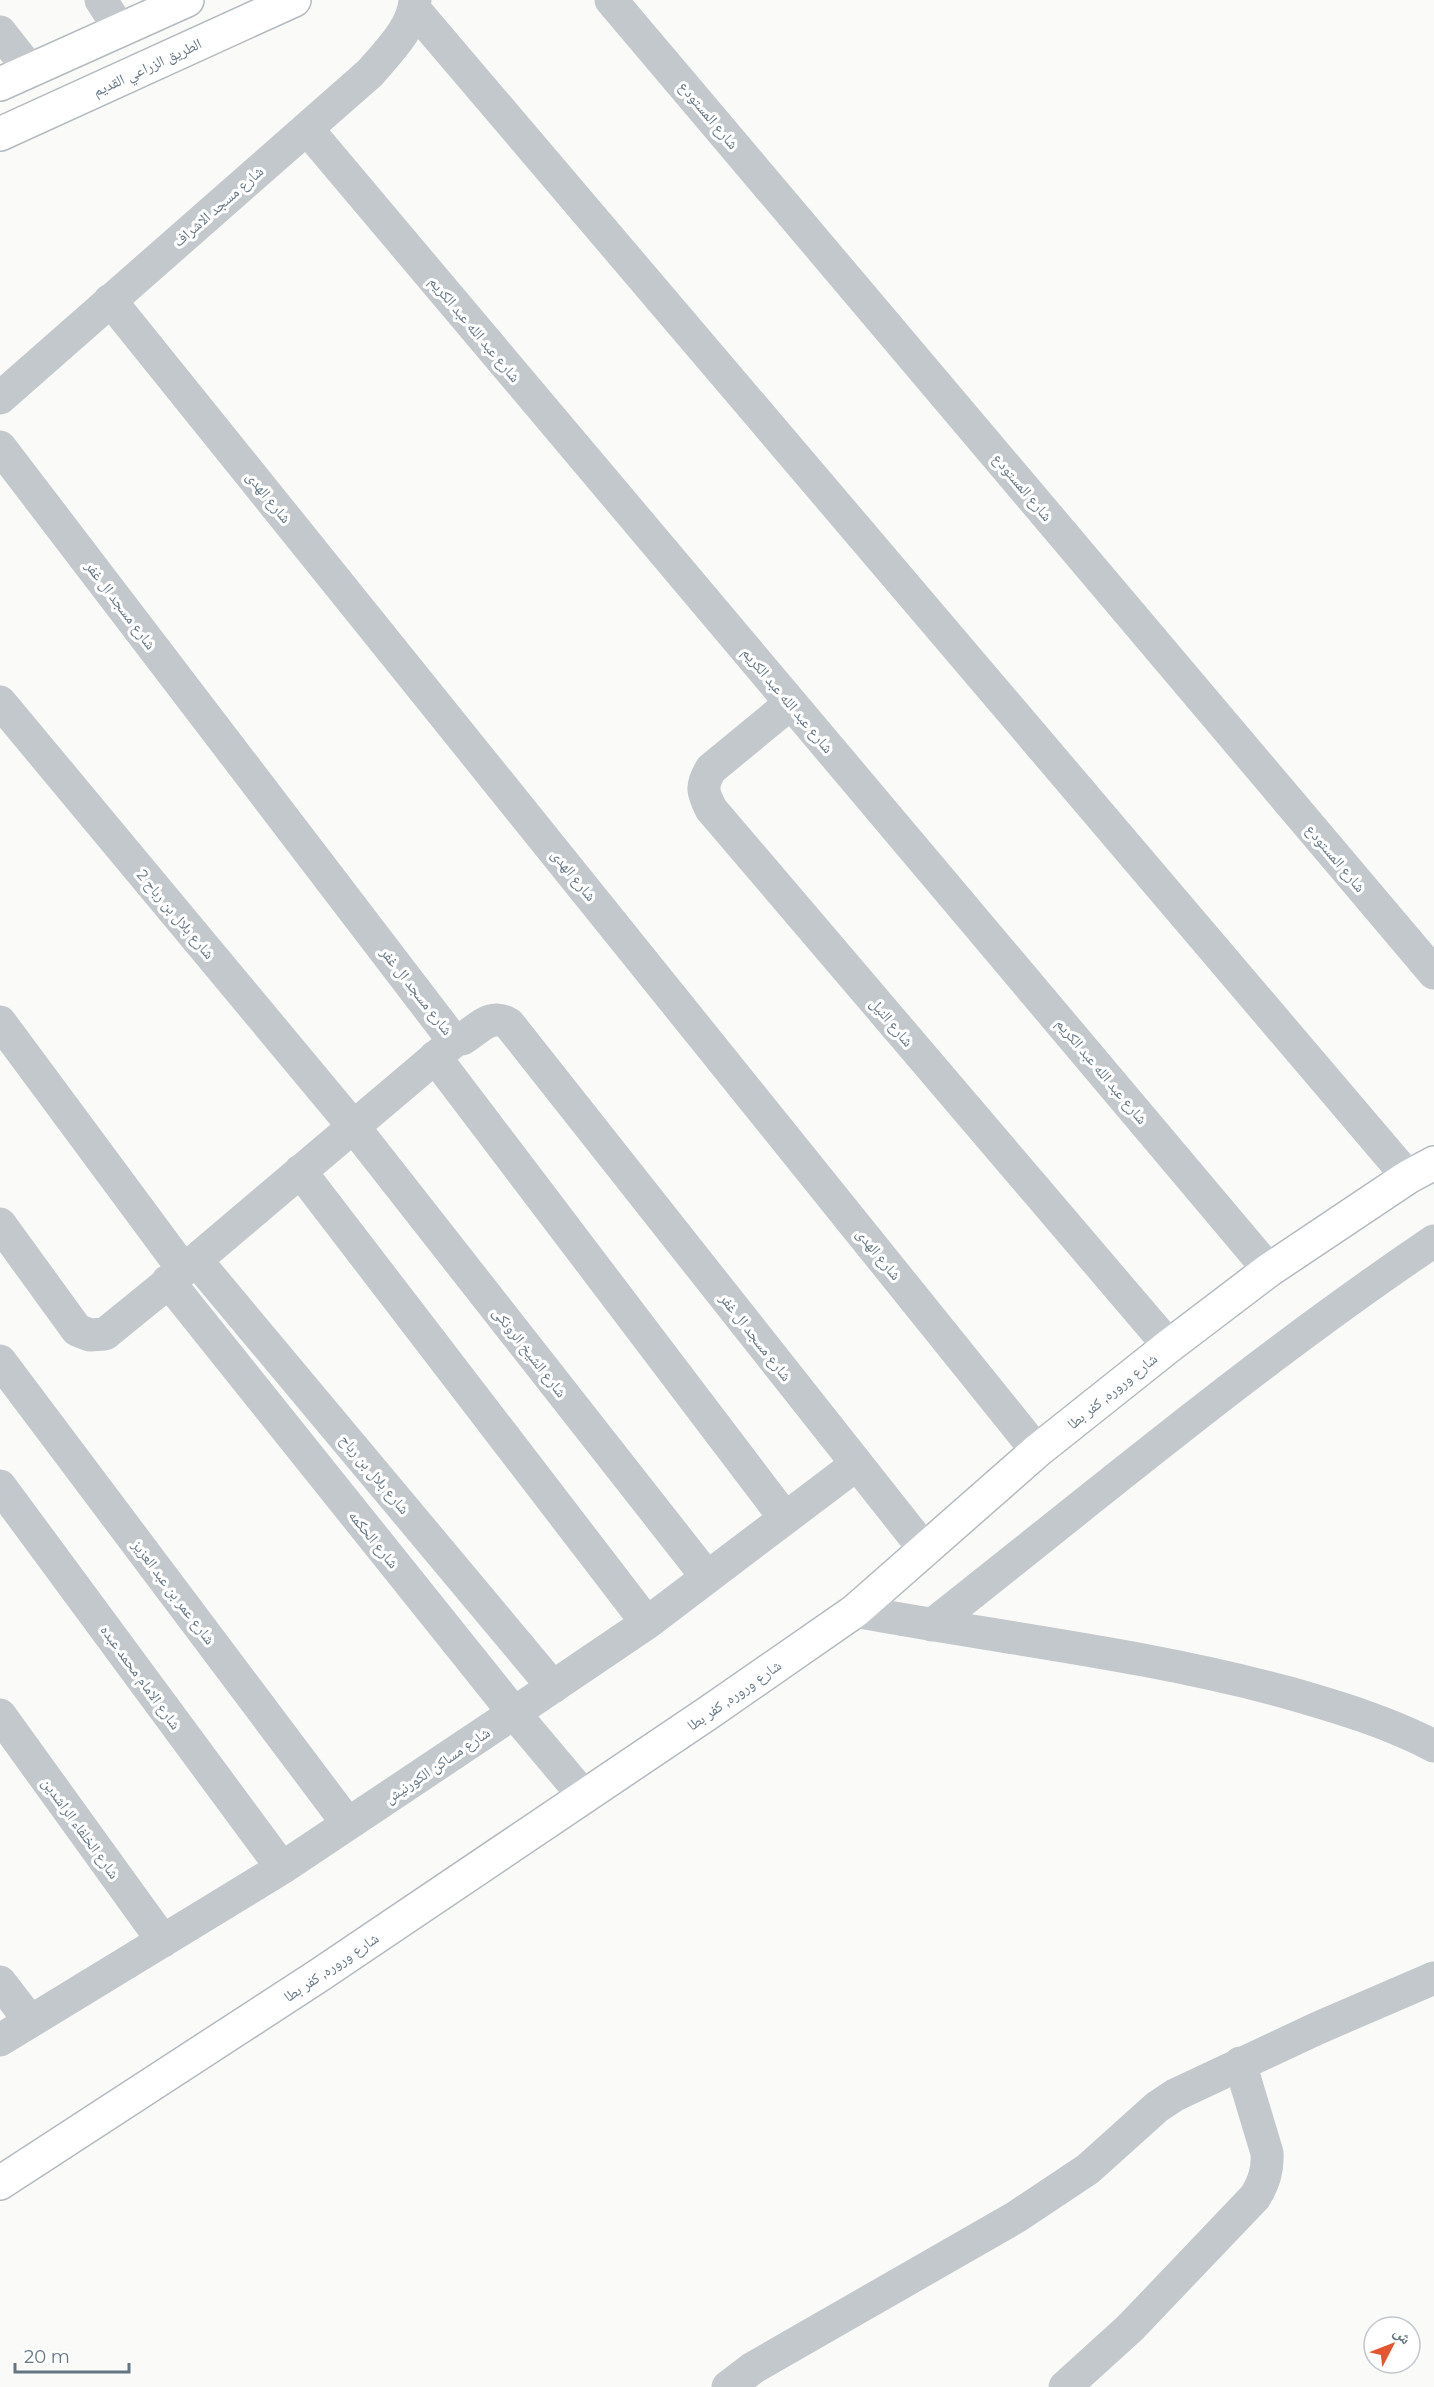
<svg xmlns="http://www.w3.org/2000/svg" width="1434" height="2387" font-family="Montserrat,'Noto Naskh Arabic',sans-serif">
<style>
.lines{fill:none;stroke-linecap:round;stroke-linejoin:round}
.secondary-casing{stroke:#b3babf;stroke-width:36}
.street{stroke:#c3c8cc;stroke-width:33}
.secondary{stroke:#fff;stroke-width:33}
.labels{text-anchor:middle;dominant-baseline:central;stroke-width:6;stroke-linejoin:round;paint-order:stroke}
.street-label{font-size:15px;fill:#657683;stroke:#fff}
</style>
<rect width="100%" height="100%" fill="#fafaf8"/>
<g class="lines">
<!-- secondary casing -->
<g class="secondary-casing">
<path id="secondary" d="M0,84L187,0
M0,134L294,0
M0,2183L318,1976L711,1711L855,1611L1037,1451L1169,1346L1269,1270L1408,1177L1434,1163"/>
</g>
<!-- street -->
<path class="street" d="M101,0L120,30
M611,0L1434,973
M415,10L1408,1177
M0,32L30,70
M308,130L1269,1270
M110,300L1037,1451
M0,398L370,73C387,53 414,27 415,0
M0,447L450,1036L462,1039C478,1030 490,1012 509,1024L925,1550
M0,702L353,1126L707,1577
M791,703L711,769C701,786 702,791 711,809L1169,1346
M0,1022L183,1269
M435,1057L785,1518
M300,1171L647,1623
M0,1224L77,1330L90,1335L105,1334L196,1260L457,1039
M196,1260L553,1687
M168,1281L514,1713L583,1795
M0,1361L348,1824
M0,1486L282,1868
M855,1611C999,1638 1147,1654 1289,1693C1338,1707 1388,1722 1434,1746
M932,1625C1097,1495 1259,1359 1434,1241
M0,1715L163,1941
M0,1982L30,2021
M0,2040L282,1868L514,1713L647,1623L857,1464
M728,2387L753,2368L1016,2217L1088,2169L1157,2107L1175,2095L1318,2028L1434,1978
M1065,2387L1130,2328L1255,2197C1264,2182 1268,2170 1267,2153L1240,2063"/>
<!-- secondary -->
<use href="#secondary" class="secondary"/>
</g>
<g class="labels">
<!-- street labels -->
<g class="street-label">
<text transform="translate(147 67) rotate(-25)">الطريق الزراعي القديم</text>
<text transform="translate(709 115) rotate(50)">شارع المستودع</text>
<text transform="translate(218 206) rotate(-41)">شارع مسجد الاشراف</text>
<text transform="translate(475 329) rotate(50)">شارع عبد الله عبد الكريم</text>
<text transform="translate(1023 487) rotate(50)">شارع المستودع</text>
<text transform="translate(269 497) rotate(51)">شارع الهدى</text>
<text transform="translate(121 605) rotate(53)">شارع مسجد ال غفر</text>
<text transform="translate(788 700) rotate(50)">شارع عبد الله عبد الكريم</text>
<text transform="translate(1336 858) rotate(50)">شارع المستودع</text>
<text transform="translate(574 875) rotate(51)">شارع الهدى</text>
<text transform="translate(176 914) rotate(50)">شارع بلال بن رباح 2</text>
<text transform="translate(417 991) rotate(52)">شارع مسجد ال غفر</text>
<text transform="translate(892 1022) rotate(50)">شارع النيل</text>
<text transform="translate(1102 1071) rotate(50)">شارع عبد الله عبد الكريم</text>
<text transform="translate(879 1254) rotate(51)">شارع الهدى</text>
<text transform="translate(756 1337) rotate(52)">شارع مسجد ال غفر</text>
<text transform="translate(530 1352) rotate(52)">شارع الشيخ الرونكى</text>
<text transform="translate(1112 1391) rotate(-39)">شارع وروره, كفر بطا</text>
<text transform="translate(375 1474) rotate(50)">شارع بلال بن رباح</text>
<text transform="translate(374 1539) rotate(51)">شارع الحكمه</text>
<text transform="translate(174 1592) rotate(53)">شارع عمر بن عبد العزيز</text>
<text transform="translate(141 1677) rotate(54)">شارع الامام محمد عبده</text>
<text transform="translate(734 1695) rotate(-35)">شارع وروره, كفر بطا</text>
<text transform="translate(437 1765) rotate(-34)">شارع مساكن الكورنيش</text>
<text transform="translate(81 1828) rotate(54)">شارع الخلفاء الراشدين</text>
<text transform="translate(331 1967) rotate(-34)">شارع وروره, كفر بطا</text>
</g>
</g>
<!-- north arrow -->
<g transform="translate(1392 2345) rotate(48)"><circle r="28" fill="#ffffff" stroke="#c1c8cd" stroke-width="1.5"/>
<path d="M0-4.5L10 22L0 15L-10 22Z" fill="#e4572e"/>
<text y="-9" font-size="16" font-weight="bold" text-anchor="middle" fill="#657683">ش</text>
</g>
<!-- scale -->
<path d="M15 2363v9h114v-9" fill="none" stroke="#657683" stroke-width="3"/>
<text x="24" y="2363" font-size="18" fill="#657683" stroke="#ffffff" stroke-width="4.5" paint-order="stroke">20 m</text>
</svg>
